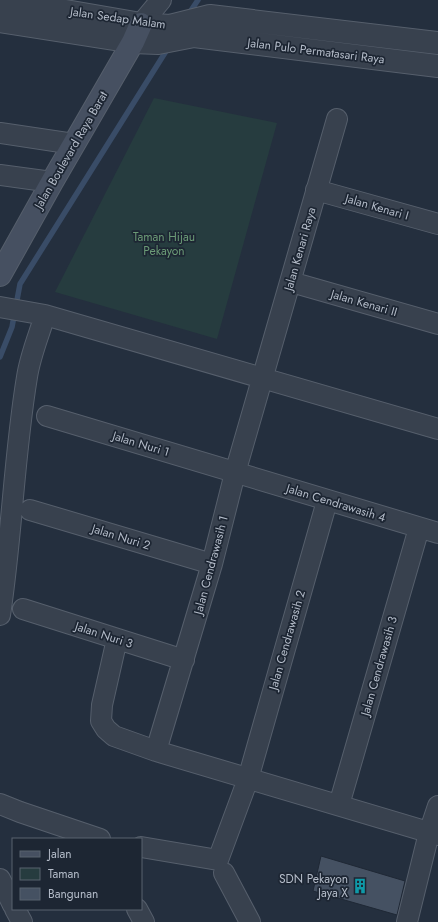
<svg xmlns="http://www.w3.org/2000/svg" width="438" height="922" font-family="Jost,sans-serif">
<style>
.green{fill:#263c3f}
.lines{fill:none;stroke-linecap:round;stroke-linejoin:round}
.stream{stroke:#394c67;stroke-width:5.5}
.building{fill:#455162;stroke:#1f2835}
.minor-casing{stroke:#565f6c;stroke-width:22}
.tertiary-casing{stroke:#565f6c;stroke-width:24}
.secondary-casing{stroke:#565f6c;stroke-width:24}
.minor{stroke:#38414e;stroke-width:20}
.tertiary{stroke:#38414e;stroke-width:22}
.secondary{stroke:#465061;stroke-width:22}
.labels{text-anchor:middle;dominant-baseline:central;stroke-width:3.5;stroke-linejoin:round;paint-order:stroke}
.street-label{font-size:12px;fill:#b4bcc9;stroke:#1d2633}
.park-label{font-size:12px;fill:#6b9a76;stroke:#1d2633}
.poi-label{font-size:12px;fill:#b4bcc9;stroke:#1d2633;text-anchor:end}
</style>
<rect width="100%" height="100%" fill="#242f3e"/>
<!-- green -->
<path class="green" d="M154,98L277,123L217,339L55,292Z"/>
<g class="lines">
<!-- stream -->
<path class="stream" d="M188,15L198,0
M0,357L12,327L20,284L168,48"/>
</g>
<!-- building -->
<path class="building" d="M321,856L405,881L397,915L313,891Z"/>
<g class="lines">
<!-- minor casing -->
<g class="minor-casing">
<path id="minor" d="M141,24L161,0
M0,133L74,144
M0,175L52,182
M316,190L438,224
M291,282L438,324
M0,307L45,315L438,429
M47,416L438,533
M30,510L212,564
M23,609L184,660
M0,615C12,536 14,455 27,377C30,356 39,335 45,315
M117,639L102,705L101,721L106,729L114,736L156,751L438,835
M156,751L212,564L235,473L337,119
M0,804L20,812L100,839
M339,805L419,528
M141,847L218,860L248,779L327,501
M224,873L250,922
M0,879L13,905
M15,909L22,922
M137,909L144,922
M407,922L429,833L438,806"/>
</g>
<!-- tertiary casing -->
<g class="tertiary-casing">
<path id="tertiary" d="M1,0L141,24L170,26L210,16L438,43
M0,21L133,42L158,43L194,36L438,66"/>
</g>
<!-- secondary casing -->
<g class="secondary-casing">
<path id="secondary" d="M0,275L52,182L133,42L141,24"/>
</g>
<!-- minor -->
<use href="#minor" class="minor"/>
<!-- tertiary -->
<use href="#tertiary" class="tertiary"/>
<!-- secondary -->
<use href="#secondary" class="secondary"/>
</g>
<!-- icons -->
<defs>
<g id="building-bare" transform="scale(1.2)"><path d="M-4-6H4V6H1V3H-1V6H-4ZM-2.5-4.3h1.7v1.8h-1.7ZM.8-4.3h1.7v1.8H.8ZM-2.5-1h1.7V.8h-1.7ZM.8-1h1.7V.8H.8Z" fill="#0f9aa8" stroke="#1d2633" stroke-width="2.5" paint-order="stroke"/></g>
</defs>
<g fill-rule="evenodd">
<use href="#building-bare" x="360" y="886"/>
</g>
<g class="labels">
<!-- street labels -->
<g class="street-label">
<text transform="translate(118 18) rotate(8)">Jalan Sedap Malam</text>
<text transform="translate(316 51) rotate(7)">Jalan Pulo Permatasari Raya</text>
<text transform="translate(71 150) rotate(-60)">Jalan Boulevard Raya Barat</text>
<text transform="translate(377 207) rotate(16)">Jalan Kenari I</text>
<text transform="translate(300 249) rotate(-74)">Jalan Kenari Raya</text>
<text transform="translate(364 303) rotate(16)">Jalan Kenari II</text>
<text transform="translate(141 444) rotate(17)">Jalan Nuri 1</text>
<text transform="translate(336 503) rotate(17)">Jalan Cendrawasih 4</text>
<text transform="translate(121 537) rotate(17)">Jalan Nuri 2</text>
<text transform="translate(211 565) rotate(-75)">Jalan Cendrawasih 1</text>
<text transform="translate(104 635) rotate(18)">Jalan Nuri 3</text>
<text transform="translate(287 640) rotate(-74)">Jalan Cendrawasih 2</text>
<text transform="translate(379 666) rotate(-74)">Jalan Cendrawasih 3</text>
</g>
<!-- park labels -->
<g class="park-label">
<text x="164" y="237">Taman Hijau<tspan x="164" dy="14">Pekayon</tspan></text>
</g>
<!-- poi labels -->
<g class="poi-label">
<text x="348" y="879">SDN Pekayon<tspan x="348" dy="14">Jaya X</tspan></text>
</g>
</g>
<!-- legend -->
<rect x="12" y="838" width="130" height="72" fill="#1d2633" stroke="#59626f"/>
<rect x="20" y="851" width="20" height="6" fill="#465061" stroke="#59626f"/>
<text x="48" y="858" font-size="12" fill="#b4bcc9">Jalan</text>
<rect x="20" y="868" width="20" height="12" fill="#263c3f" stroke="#59626f"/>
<text x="48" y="878" font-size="12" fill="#b4bcc9">Taman</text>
<rect x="20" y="888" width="20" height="12" fill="#455162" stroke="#59626f"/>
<text x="48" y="898" font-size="12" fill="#b4bcc9">Bangunan</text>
</svg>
